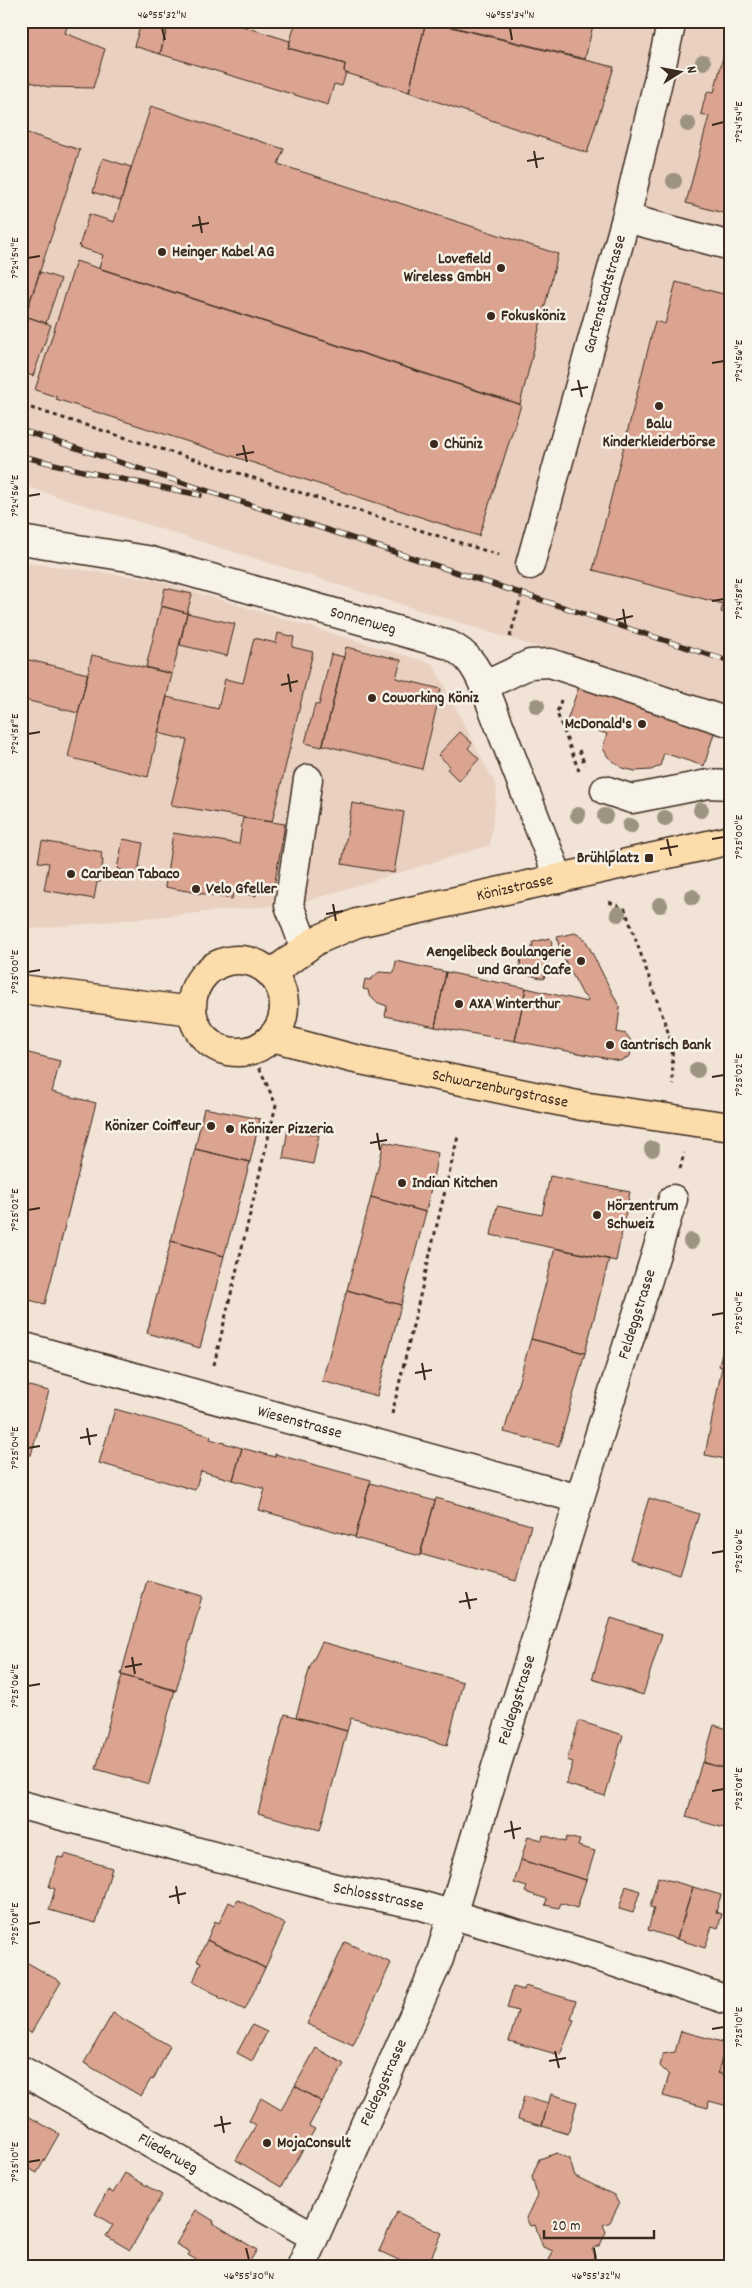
<svg xmlns="http://www.w3.org/2000/svg" width="752" height="2288" font-family="Dekko,sans-serif">
<style>
.built{fill:#ead0c1}
.building{fill:#daa490;stroke:#3b2a1e}
.lines{fill:none;stroke-linecap:round;stroke-linejoin:round}
.minor-casing{stroke:#3b2a1e;stroke-width:31}
.major-casing{stroke:#3b2a1e;stroke-width:31}
.path{stroke:#3b2a1e;stroke-width:3;stroke-dasharray:4 4;stroke-linecap:butt}
.minor{stroke:#f7f3e8;stroke-width:28}
.major{stroke:#fddcac;stroke-width:28}
.rail-casing{stroke:#3b2a1e;stroke-width:5.5}
.rail{stroke:#f7f3e8;stroke-width:4;stroke-dasharray:11;stroke-linecap:butt}
.tree{fill:#9c9380}
.ticks{fill:none;stroke:#3b2a1e;stroke-width:2}
.poi-dot{fill:#3b2a1e;stroke:#f7f3e8;stroke-width:2}
.labels{text-anchor:middle;dominant-baseline:central;stroke-width:5;stroke-linejoin:round;paint-order:stroke}
.poi-label{font-size:16px;font-weight:bold;fill:#3b2a1e;stroke:#f7f3e8;text-anchor:start}
.street-label{font-size:16px;fill:#3b2a1e;stroke:#f7f3e8}
.neatline{fill:none;stroke:#3b2a1e;stroke-width:2}
.ticks-label{font-size:12px;text-anchor:middle;fill:#3b2a1e}
</style>
<rect width="100%" height="100%" fill="#f1e3d6"/>
<filter id="ink" filterUnits="userSpaceOnUse"><feTurbulence type="fractalNoise" baseFrequency=".02" numOctaves="2"/><feDisplacementMap in="SourceGraphic" scale="10" xChannelSelector="R" yChannelSelector="G"/><feConvolveMatrix kernelMatrix="1 2 1 2 8 2 1 2 1" color-interpolation-filters="sRGB"/></filter>
<g filter="url(#ink)">
<!-- built -->
<path class="built" d="M21,21H731V712L540,648L21,485Z
M21,562L152,579L433,664L497,788L490,845L300,903L21,930Z"/>
<!-- building -->
<path class="building" d="M21,21H69L65,33L105,49L93,88L48,87L21,79Z
M142,21H169L160,54L134,46Z
M169,21H226L290,41L288,48L345,64L344,71L346,73L342,86L334,84L328,105L160,54Z
M296,21H426L409,92L346,73L344,71L345,64L288,48Z
M426,21L614,67L587,153L409,92Z
M429,21H594L585,59Z
M731,27V215L686,203L709,116L701,114L704,101L708,91L714,92Z
M151,106L284,149L278,164L558,254L520,404L99,268L103,255L79,247L89,214L114,222Z
M21,131L80,150L21,328Z
M103,158L131,167L121,201L93,192Z
M76,261L521,405L479,536L56,399L57,397L35,390Z
M40,272L61,279L46,323L25,316Z
M676,282L731,296V615L721,612L723,604L593,570L655,321L665,324Z
M25,316L51,325L33,376L21,372V328Z
M165,588L192,594L187,613L161,606Z
M161,606L187,613L172,674L146,667Z
M187,613L235,624L227,656L180,645Z
M278,633L294,637L292,647L313,652L272,822L171,805L187,740L158,733L167,697L218,709L225,679L243,683L254,638L276,643Z
M346,647L401,660L396,678L441,689L422,769L323,745Z
M331,654L344,657L322,747L305,743L315,704L319,705Z
M92,655L172,674L148,777L68,757Z
M21,658L88,674L78,713L21,699Z
M580,683L716,727L704,766L664,753L660,766L651,770L635,771L622,768L608,757L604,750L603,747L607,734L567,721Z
M460,732L472,743L468,748L479,759L459,781L447,769L450,766L438,755Z
M352,803L404,812L394,873L342,864Z
M243,818L285,824L273,893L256,890V896L233,892L232,899L165,887L173,833L239,844Z
M123,839L143,843L138,873L117,869Z
M42,841L102,852L101,859L103,860L100,882H97L94,899L44,890L49,863L38,862Z
M575,933L585,939L620,1008L617,1032L626,1034L633,1043L630,1056L620,1061L515,1041L526,988L587,1002L588,999L583,995L560,951L557,937Z
M550,938L552,943L544,979L519,972L521,958L530,960L533,942Z
M396,961L446,972L435,1027L385,1016L387,1006L376,1002L369,995L368,990L363,989L365,979L370,980L379,972L394,973Z
M446,972L526,988L515,1041L435,1027Z
M21,1051L60,1061L52,1092L96,1103L45,1304L21,1298Z
M204,1108L260,1119L250,1162L195,1149Z
M288,1129L319,1135L313,1164L283,1158Z
M384,1142L438,1153L426,1212L371,1197Z
M195,1149L250,1162L224,1256L171,1241Z
M550,1176L630,1192L616,1261L491,1235L497,1206L542,1215Z
M371,1197L426,1212L401,1305L347,1290Z
M171,1241L224,1256L200,1348L147,1333Z
M555,1248L609,1259L585,1353L531,1339Z
M347,1290L401,1305L377,1396L322,1381Z
M531,1339L585,1353L559,1446L504,1432Z
M724,1343L731,1344V1460L705,1455L722,1367L719,1366Z
M21,1384L49,1391L31,1455L21,1453Z
M115,1409L211,1436L210,1439L242,1448L233,1480L201,1471L195,1490L99,1463Z
M242,1448L275,1457V1454L371,1480L355,1537L259,1510L265,1489L233,1480Z
M370,1483L435,1501L420,1556L355,1538Z
M436,1498L531,1525L516,1581L420,1554Z
M649,1498L699,1514L680,1575L630,1559Z
M147,1580L202,1596L176,1691L121,1675Z
M611,1618L662,1634L643,1695L592,1679Z
M322,1642L463,1682L447,1745L351,1718L347,1731L296,1717L310,1667Z
M122,1675L175,1690L149,1784L96,1769Z
M285,1714L347,1731L320,1830L258,1813Z
M579,1721L623,1735L605,1796L566,1784L573,1762L567,1760Z
M714,1725L731,1730V1770L703,1763Z
M702,1762L731,1770V1830L686,1817Z
M543,1835L565,1842L567,1837L580,1840L578,1846L595,1851L586,1880L521,1860L528,1836L542,1840Z
M65,1854L112,1868L96,1923L49,1910L55,1889L49,1887L58,1857L64,1858Z
M521,1860L586,1880L577,1908L561,1903L559,1908L545,1905L547,1899L525,1892L527,1887L514,1883Z
M658,1877L693,1887L677,1939L648,1930L654,1908L650,1907Z
M626,1886L640,1891L633,1913L619,1909Z
M693,1887L721,1895L716,1912L722,1914L718,1928L712,1926L705,1948L677,1939Z
M238,1900L285,1924L265,1968L207,1940L215,1921L219,1923L229,1902L235,1905Z
M207,1940L265,1968L245,2010L218,1997L219,1996L193,1982L201,1962L197,1961Z
M345,1942L391,1963L353,2045L307,2024Z
M21,1959L61,1982L31,2033L21,2028Z
M525,1986L576,2001L571,2019L574,2020L560,2055L509,2041L518,2011L507,2008L513,1987L524,1990Z
M113,2013L170,2046L153,2080L151,2079L141,2096L84,2063Z
M252,2025L267,2032L252,2061L237,2053Z
M681,2031L726,2043L718,2073L731,2076V2107L709,2101L708,2108L663,2096L669,2075L660,2066L663,2054L675,2052Z
M726,2043L731,2045V2076L718,2073Z
M316,2048L344,2064L322,2102L295,2086Z
M295,2086L322,2102L309,2126L315,2129L281,2187L236,2160L256,2125L249,2121L261,2098L281,2110Z
M551,2094L577,2102L568,2134L542,2126Z
M524,2096L548,2103L542,2126L518,2119Z
M21,2112L28,2116L21,2128Z
M28,2116L59,2134L37,2173L21,2164V2128Z
M557,2153L569,2159L575,2176L614,2195L619,2204L610,2222L603,2225L606,2232L600,2245L592,2249L595,2255L591,2263L583,2267H546L553,2251L543,2247L535,2225L530,2226L526,2218L537,2195L532,2177L539,2159Z
M125,2173L162,2195L130,2250L106,2236L113,2225L95,2214L108,2190L113,2193Z
M196,2210L214,2221L213,2223L257,2250L250,2261L253,2263L251,2267H194L198,2261L188,2255L190,2252L176,2244Z
M397,2212L442,2233L427,2267H414L379,2251Z"/>
<g class="lines">
<!-- minor casing -->
<g class="minor-casing">
<g id="minor">
<path d="M626,218L731,246"/>
<path id="s1" d="M21,540L147,560L449,645C468,654 476,667 484,686L559,879"/>
<path id="s2" d="M530,565L626,218L672,21"/>
<path d="M484,686L530,664L550,663L731,723"/>
<path d="M605,790L632,799L708,784L731,785"/>
<path d="M305,948L289,905L308,779"/>
<path id="s3" d="M21,1346L579,1499"/>
<path id="s4" d="M21,1805L335,1888L416,1904L604,1959L731,2001"/>
<path id="s5" d="M21,2070L313,2236"/>
<path id="s6" d="M301,2267L439,1959L496,1767L673,1199"/>
</g>
</g>
<!-- major casing -->
<g class="major-casing">
<g id="major">
<circle cx="238" cy="1006" r="46"/>
<path id="s7" d="M272,973L317,940L357,923L731,840"/>
<path d="M21,989L192,1011"/>
<path id="s8" d="M272,1037L351,1058L582,1106L731,1127"/>
</g>
</g>
<!-- path -->
<path class="path" d="M31,408L499,555
M510,637L521,597
M561,700L557,713L579,771
M579,750L585,765
M609,902L625,909L666,1026L672,1044L673,1085
M680,1169L684,1153
M214,1365L276,1105L259,1067
M392,1414L458,1136"/>
<!-- minor -->
<use href="#minor" class="minor"/>
<!-- major -->
<use href="#major" class="major"/>
<!-- rail casing -->
<g class="rail-casing">
<path id="rail" d="M21,430L731,662
M21,456L87,472L200,495"/>
</g>
<!-- rail -->
<use href="#rail" class="rail"/>
</g>
<!-- trees -->
<g class="tree">
<circle cx="703" cy="62" r="8"/>
<circle cx="688" cy="124" r="8"/>
<circle cx="674" cy="181" r="8"/>
<circle cx="537" cy="706" r="8"/>
<circle cx="701" cy="810" r="8"/>
<circle cx="578" cy="815" r="8"/>
<circle cx="605" cy="816" r="8"/>
<circle cx="665" cy="818" r="8"/>
<circle cx="630" cy="826" r="8"/>
<circle cx="692" cy="897" r="8"/>
<circle cx="660" cy="905" r="8"/>
<circle cx="618" cy="914" r="8"/>
<circle cx="697" cy="1070" r="8"/>
<circle cx="652" cy="1149" r="8"/>
<circle cx="691" cy="1241" r="8"/>
</g>
</g>
<!-- ticks -->
<path class="ticks" d="M162,28L165,40M510,28L512,40M712,125L724,122M534,151L537,168M527,161L544,158M199,216L202,233M192,226L209,223M28,258L40,256M712,363L724,361M578,380L582,397M571,390L588,387M243,445L247,462M236,455L254,452M28,496L40,494M712,601L724,599M623,609L626,627M616,620L633,616M288,674L291,692M281,685L298,681M28,734L40,732M667,839L671,856M712,839L724,837M660,849L678,846M333,904L336,921M326,914L343,911M28,972L40,970M712,1077L724,1075M377,1133L380,1150M370,1143L387,1140M28,1210L40,1208M712,1315L724,1313M422,1363L425,1380M415,1373L432,1370M87,1428L90,1445M80,1438L97,1435M28,1448L40,1446M712,1553L724,1551M466,1592L470,1609M459,1602L477,1599M132,1657L135,1674M125,1667L142,1664M28,1686L40,1684M712,1791L724,1789M511,1821L514,1839M504,1832L521,1828M176,1886L179,1904M169,1897L186,1893M28,1924L40,1922M712,2029L724,2027M555,2051L559,2068M549,2061L566,2058M221,2116L224,2133M214,2126L231,2123M28,2162L40,2160M246,2248L249,2260M594,2248L596,2260"/>
<!-- markers -->
<g class="poi-dot">
<circle cx="162" cy="252" r="5"/>
<circle cx="501" cy="268" r="5"/>
<circle cx="491" cy="316" r="5"/>
<circle cx="659" cy="406" r="5"/>
<circle cx="434" cy="444" r="5"/>
<circle cx="372" cy="698" r="5"/>
<circle cx="642" cy="724" r="5"/>
<rect x="644" y="853" width="10" height="10" rx="2.5"/>
<circle cx="71" cy="874" r="5"/>
<circle cx="196" cy="889" r="5"/>
<circle cx="581" cy="961" r="5"/>
<circle cx="459" cy="1004" r="5"/>
<circle cx="610" cy="1045" r="5"/>
<circle cx="211" cy="1126" r="5"/>
<circle cx="230" cy="1129" r="5"/>
<circle cx="402" cy="1183" r="5"/>
<circle cx="597" cy="1215" r="5"/>
<circle cx="267" cy="2143" r="5"/>
</g>
<g class="labels">
<!-- poi labels -->
<g class="poi-label">
<text x="172" y="252">Heinger Kabel AG</text>
<text x="491" y="259" text-anchor="end">Lovefield<tspan x="491" dy="18">Wireless GmbH</tspan></text>
<text x="501" y="316">Fokusköniz</text>
<text x="659" y="424" text-anchor="middle">Balu<tspan x="659" dy="18">Kinderkleiderbörse</tspan></text>
<text x="444" y="444">Chüniz</text>
<text x="382" y="698">Coworking Köniz</text>
<text x="632" y="724" text-anchor="end">McDonald's</text>
<text x="639" y="858" text-anchor="end">Brühlplatz</text>
<text x="81" y="874">Caribean Tabaco</text>
<text x="206" y="889">Velo Gfeller</text>
<text x="571" y="952" text-anchor="end">Aengelibeck Boulangerie<tspan x="571" dy="18">und Grand Cafe</tspan></text>
<text x="469" y="1004">AXA Winterthur</text>
<text x="620" y="1045">Gantrisch Bank</text>
<text x="201" y="1126" text-anchor="end">Könizer Coiffeur</text>
<text x="240" y="1129">Könizer Pizzeria</text>
<text x="412" y="1183">Indian Kitchen</text>
<text x="607" y="1206">Hörzentrum<tspan x="607" dy="18">Schweiz</tspan></text>
<text x="277" y="2143">MojaConsult</text>
</g>
<!-- street labels -->
<g class="street-label">
<text stroke="none"><textPath href="#s2" startOffset="281">Gartenstadtstrasse</textPath></text>
<text stroke="none"><textPath href="#s1" startOffset="352">Sonnenweg</textPath></text>
<text stroke="none"><textPath href="#s7" startOffset="261">Könizstrasse</textPath></text>
<text stroke="none"><textPath href="#s8" startOffset="234">Schwarzenburgstrasse</textPath></text>
<text stroke="none"><textPath href="#s6" startOffset="1012">Feldeggstrasse</textPath></text>
<text stroke="none"><textPath href="#s3" startOffset="289">Wiesenstrasse</textPath></text>
<text stroke="none"><textPath href="#s6" startOffset="608">Feldeggstrasse</textPath></text>
<text stroke="none"><textPath href="#s4" startOffset="369">Schlossstrasse</textPath></text>
<text stroke="none"><textPath href="#s6" startOffset="202">Feldeggstrasse</textPath></text>
<text stroke="none"><textPath href="#s5" startOffset="169">Fliederweg</textPath></text>
</g>
</g>
<!-- margin -->
<rect width="752" height="2288" fill="none" stroke="#f7f3e8" stroke-width="55"/>
<!-- north arrow -->
<g transform="translate(680 72) rotate(79)" stroke="#f7f3e8" stroke-width="4" paint-order="stroke">
<path d="M0-4L9 19L0 12L-9 19Z" fill="#3b2a1e"/>
<text y="-8" font-size="14" font-weight="bold" text-anchor="middle" fill="#3b2a1e">N</text>
</g>
<!-- scale -->
<path d="M544 2230v8h110v-8" fill="none" stroke="#3b2a1e" stroke-width="2.5"/>
<text x="552" y="2230" font-size="15" fill="#3b2a1e" stroke="#f7f3e8" stroke-width="4" paint-order="stroke">20 m</text>
<rect x="28" y="28" width="696" height="2232" class="neatline"/>
<g class="ticks-label">
<text x="162" y="18">46°55'32"N</text>
<text x="510" y="18">46°55'34"N</text>
<text transform="translate(738 122) rotate(-90)" y="4">7°24'54"E</text>
<text transform="translate(14 258) rotate(-90)" y="4">7°24'54"E</text>
<text transform="translate(738 361) rotate(-90)" y="4">7°24'56"E</text>
<text transform="translate(14 496) rotate(-90)" y="4">7°24'56"E</text>
<text transform="translate(738 599) rotate(-90)" y="4">7°24'58"E</text>
<text transform="translate(14 734) rotate(-90)" y="4">7°24'58"E</text>
<text transform="translate(738 837) rotate(-90)" y="4">7°25'00"E</text>
<text transform="translate(14 972) rotate(-90)" y="4">7°25'00"E</text>
<text transform="translate(738 1075) rotate(-90)" y="4">7°25'02"E</text>
<text transform="translate(14 1210) rotate(-90)" y="4">7°25'02"E</text>
<text transform="translate(738 1313) rotate(-90)" y="4">7°25'04"E</text>
<text transform="translate(14 1448) rotate(-90)" y="4">7°25'04"E</text>
<text transform="translate(738 1551) rotate(-90)" y="4">7°25'06"E</text>
<text transform="translate(14 1686) rotate(-90)" y="4">7°25'06"E</text>
<text transform="translate(738 1789) rotate(-90)" y="4">7°25'08"E</text>
<text transform="translate(14 1924) rotate(-90)" y="4">7°25'08"E</text>
<text transform="translate(738 2027) rotate(-90)" y="4">7°25'10"E</text>
<text transform="translate(14 2162) rotate(-90)" y="4">7°25'10"E</text>
<text x="249" y="2279">46°55'30"N</text>
<text x="596" y="2279">46°55'32"N</text>
</g>
</svg>
